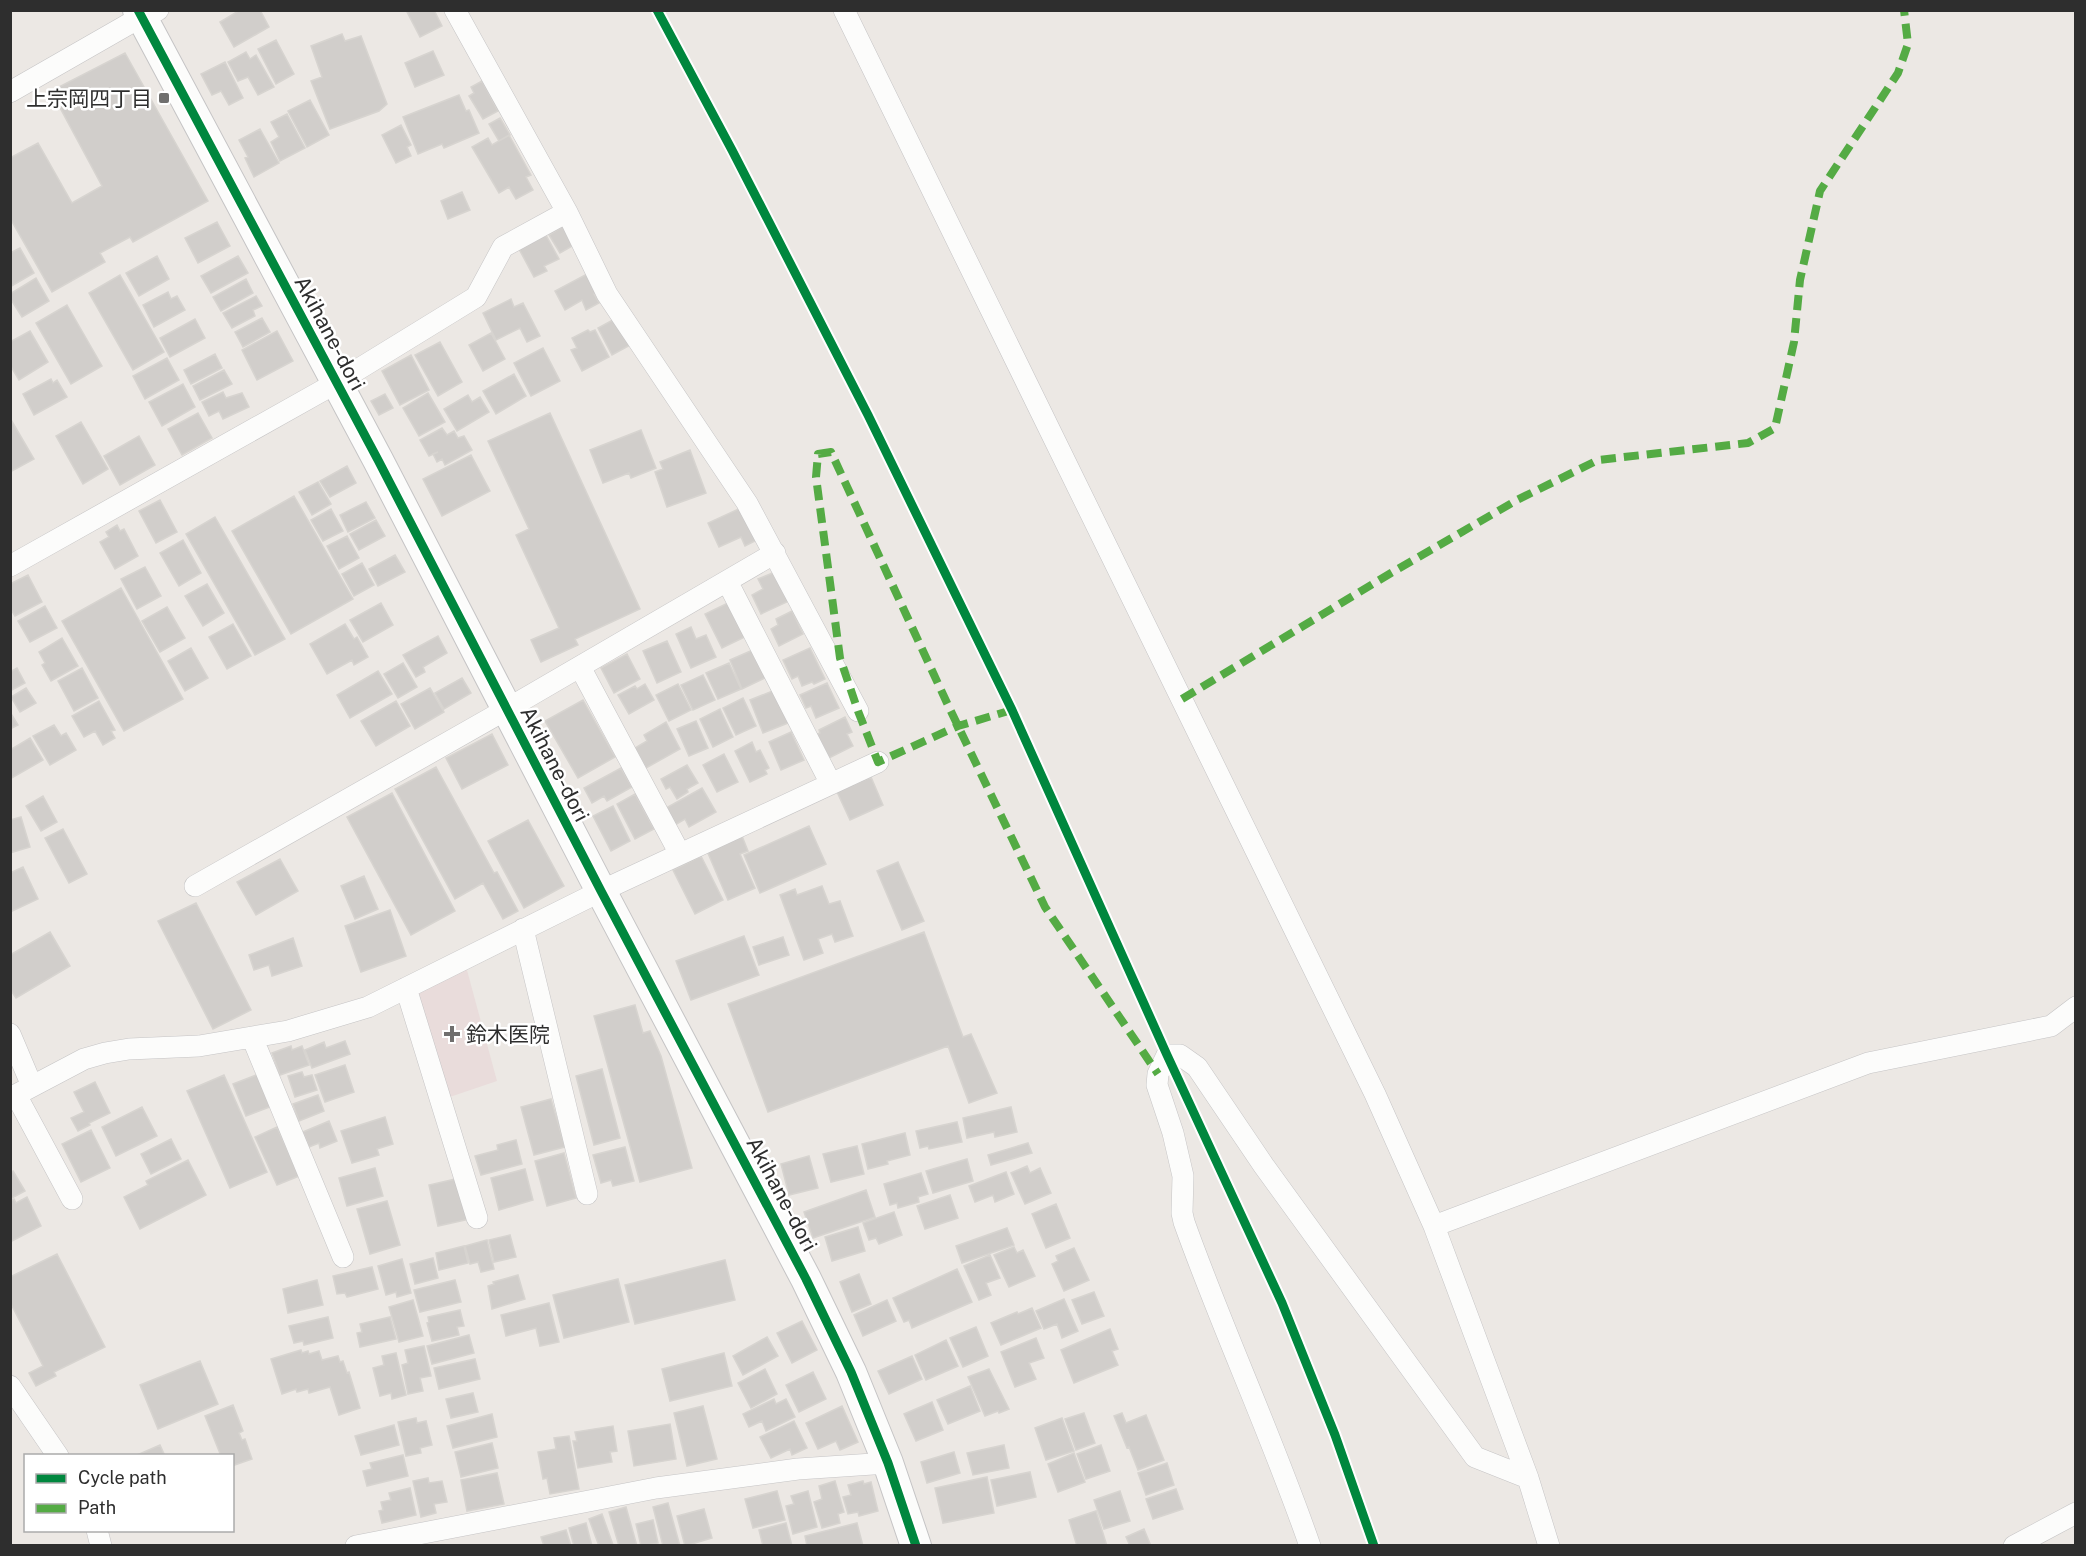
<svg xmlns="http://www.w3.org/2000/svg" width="2086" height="1556" font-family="'Public Sans','Noto Sans JP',sans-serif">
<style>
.medical{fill:#e9dcdb}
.building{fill:#d1cecb;stroke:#d7d4d0;stroke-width:1.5}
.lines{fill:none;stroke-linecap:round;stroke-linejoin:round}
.street-casing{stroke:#c5c4c5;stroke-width:22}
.secondary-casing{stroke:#c5c4c5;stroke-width:32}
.street{stroke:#fcfcfb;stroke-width:21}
.secondary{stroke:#fcfcfb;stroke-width:30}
.quiet{stroke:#54ab44;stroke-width:8;stroke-dasharray:15 8;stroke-linecap:butt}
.cycleway-casing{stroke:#fff;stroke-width:13}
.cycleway{stroke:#00873e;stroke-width:9}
.poi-dot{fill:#706f6e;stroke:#fff;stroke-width:2}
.labels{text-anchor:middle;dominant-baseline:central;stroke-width:5;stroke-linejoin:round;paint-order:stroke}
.poi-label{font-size:21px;fill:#2e2e2e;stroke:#fff;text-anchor:end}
.street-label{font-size:21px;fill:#2e2e2e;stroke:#fff}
</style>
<rect width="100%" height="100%" fill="#ece8e4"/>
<!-- medical -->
<path class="medical" d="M464,959L497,1081L441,1100L406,988Z"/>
<!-- building -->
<path class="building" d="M240,10H260L269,27L234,47L220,22Z
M406,10H434L442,26L420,37Z
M342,34L345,41L361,36L387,104L379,111L330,129L311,81L322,77L311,46Z
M276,40L294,74L276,84L258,49Z
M433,51L444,75L415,87L405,63Z
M246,52L250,59L256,55L274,87L258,95L248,77L238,81L228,62Z
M125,53L208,201L133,242L130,237L100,253L105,262L52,292L10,218V158L38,143L72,203L102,186L51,91Z
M225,62L243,98L229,105L221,91L212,95L201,74Z
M482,81L498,111L483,119L469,96L474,93L471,87Z
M459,95L466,111L469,110L479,133L444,148L442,144L418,154L403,117Z
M310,100L329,135L307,147L288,111Z
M287,114L305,148L280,161L271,142L279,137L271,122Z
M500,118L510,135L499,141L489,124Z
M401,125L411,145L407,147L411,156L396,163L382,135Z
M260,129L279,163L254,177L245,158L248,157L239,140Z
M509,135L531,175L526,177L533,190L516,199L509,187L499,193L472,147L488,138L492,145Z
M462,192L470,210L448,219L441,201Z
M217,222L230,246L198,263L185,238Z
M563,226L574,245L560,253L549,235Z
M546,235L559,259L544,266L547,271L534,277L519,249Z
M20,248L34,273L10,287V253Z
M157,256L169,279L139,296L126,273Z
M238,256L248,273L211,293L201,276Z
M589,273L599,291L594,294L599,303L586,310L582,300L565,310L555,291Z
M120,275L164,352L133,370L89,293Z
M36,278L49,301L22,317L10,298V294Z
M246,279L253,293L221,311L213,297Z
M168,292L171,299L177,296L185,310L154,327L143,305Z
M256,296L262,306L253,310L255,316L232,328L223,313Z
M511,299L514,307L523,303L540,336L527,342L520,328L496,340L483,313Z
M67,305L102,366L71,384L36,323Z
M620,316L634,343L612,355L598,328Z
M262,318L270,332L243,347L235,332Z
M195,319L205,338L170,357L160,338Z
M588,330L590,332L595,330L609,357L582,371L571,350L577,348L572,338Z
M30,331L48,362L19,380L10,365V342Z
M277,331L293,361L257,380L242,350Z
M491,333L505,359L483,371L469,345Z
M440,342L462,382L438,396L415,355Z
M543,348L560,381L531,396L514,363Z
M215,354L222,368L191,384L184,370Z
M411,355L429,390L400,405L382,371Z
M167,358L179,380L145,399L133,376Z
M224,370L232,384L200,400L193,386Z
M514,374L526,396L496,414L483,391Z
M51,379L53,383L57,380L67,397L34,415L23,394Z
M183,384L195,407L162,426L149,402Z
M223,392L226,398L242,393L249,407L223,419L219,411L209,416L202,402Z
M428,393L445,422L419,436L403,408Z
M385,394L393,408L379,415L371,401Z
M468,395L472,402L480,397L489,412L457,431L444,409Z
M198,413L212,438L182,455L168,429Z
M550,413L640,609L575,639L578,645L541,662L531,640L559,628L516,535L529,529L488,441Z
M10,418L34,459L10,472Z
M81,422L108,469L83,484L56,436Z
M442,428L447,435L454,431L458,438L464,436L472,450L445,465L442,459L437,462L433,454L438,452L429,456L420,440Z
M641,430L656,468L631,478L629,473L603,483L590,450Z
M139,436L155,465L120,485L104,456Z
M690,450L706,493L667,507L655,472L663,469L660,462Z
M471,455L490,491L442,516L423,479Z
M347,466L356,483L330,497L320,481Z
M318,482L331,504L312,515L299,492Z
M294,496L353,599L291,634L232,531Z
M160,500L177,532L156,543L139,511Z
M366,502L375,518L348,532L340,515Z
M743,507L759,539L745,546L741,537L719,547L708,523Z
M331,509L343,531L323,541L311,520Z
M215,517L285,639L255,655L186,534Z
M376,520L385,536L359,550L350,534Z
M117,525L120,531L124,529L138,556L115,569L100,542L109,537L106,532Z
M347,536L359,558L339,569L327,546Z
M183,540L201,573L179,586L160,553Z
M395,555L405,572L378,586L369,569Z
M362,563L374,585L354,596L342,574Z
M145,567L161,596L137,609L121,579Z
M775,572L789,601L761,614L752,595L763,589L758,579Z
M28,575L42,602L15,616L10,608V584Z
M207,584L224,613L203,626L185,596Z
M121,588L183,699L124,731L62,621Z
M732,601L749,635L722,648L705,614Z
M381,603L393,625L363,642L350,620Z
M45,606L57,628L30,642L18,621Z
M167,607L185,638L160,652L142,621Z
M792,611L803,634L779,646L771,629L778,625L776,619Z
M233,624L251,656L227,669L209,637Z
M345,624L354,639L357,637L368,657L354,665L352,660L327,674L310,644Z
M691,627L696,639L706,635L716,657L691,668L676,634Z
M438,636L447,653L423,667L425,672L416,677L403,655Z
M62,638L78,666L51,681L42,665L45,663L39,652Z
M667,641L681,672L657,683L643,651Z
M191,648L208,678L185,691L168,661Z
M810,648L825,679L814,684L812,682L802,686L798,676L792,679L783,660Z
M755,649L767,677L742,689L730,660Z
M627,654L640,679L614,693L601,668Z
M403,663L417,687L398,698L384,674Z
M729,663L741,689L718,699L706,673Z
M17,668L25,683L10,691V672Z
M82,668L98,698L74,711L58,681Z
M378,671L392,694L350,718L337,695Z
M703,675L715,700L693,710L681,685Z
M462,678L471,693L444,709L435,693Z
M827,683L839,708L816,718L811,706L806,708L800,695Z
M645,684L654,700L629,714L618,695L635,686L637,689Z
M678,684L691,710L669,721L656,695Z
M26,688L36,703L20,712L11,697Z
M430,688L444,712L415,729L401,704Z
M775,690L788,723L763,733L750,700Z
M743,698L756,726L736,735L723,708Z
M583,700L615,757L578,778L545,721Z
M99,701L115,730L111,731L115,738L103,745L95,731L84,737L72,716Z
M396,701L410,726L376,746L361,721Z
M720,709L733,737L713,747L700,719Z
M10,712L18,725L10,729Z
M845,717L852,732L847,734L853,746L829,758L817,734L820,733L819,730Z
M696,721L708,748L689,756L677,729Z
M666,722L680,749L646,768L635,748L647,741L644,735Z
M54,725L61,736L66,733L76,750L50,765L33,736Z
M791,732L804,760L781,770L769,742Z
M492,734L508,765L462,789L446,758Z
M30,738L43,760L10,779V750Z
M752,742L756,752L760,750L769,768L765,770L767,774L750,782L735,751Z
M724,754L738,782L717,792L703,765Z
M687,765L698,783L687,789L688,792L677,799L670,787L666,789L661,779Z
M436,767L494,873L497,872L518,911L503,919L483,883L455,899L395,789Z
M621,768L632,787L607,801L604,796L592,803L584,788Z
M871,777L883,805L850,820L837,792Z
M702,788L716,812L689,827L685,819L675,825L666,808Z
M392,793L455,911L411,935L347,817Z
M635,794L654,829L635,839L617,804Z
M43,796L57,822L41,831L26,806Z
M613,806L630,841L611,851L593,816Z
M21,817L30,847L10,853V820Z
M528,820L564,886L524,908L488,841Z
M809,826L826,864L760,893L744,855Z
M63,829L87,874L69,883L45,838Z
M742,836L748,851L740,854L755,888L728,900L707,851Z
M701,856L723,900L695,914L673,870Z
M280,859L298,891L256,915L237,882Z
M898,862L924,921L902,930L877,871Z
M23,867L38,899L10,912V873Z
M364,876L378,909L355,919L341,886Z
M822,886L829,904L840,901L853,936L835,942L832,934L818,939L823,953L804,960L780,895L795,889L797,895Z
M196,903L251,1010L213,1029L158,921Z
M390,910L406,956L361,972L345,926Z
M50,932L70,966L16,998L10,989V955Z
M924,932L963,1037L971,1034L997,1093L969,1103L948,1046L768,1112L728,1004Z
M744,936L759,975L691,1000L676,961Z
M783,937L789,955L759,965L753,947Z
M293,938L302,966L272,976L269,965L254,970L249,955Z
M635,1005L643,1033L650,1031L661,1056L692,1168L640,1182L594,1016Z
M345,1041L350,1054L312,1068L305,1050L324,1042L326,1048Z
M291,1046L292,1050L302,1046L309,1065L280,1075L272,1053Z
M345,1065L354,1092L325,1102L315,1075Z
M602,1069L620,1138L594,1145L576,1076Z
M302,1072L304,1077L312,1075L317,1090L295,1097L288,1076Z
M259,1074L272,1106L246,1116L233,1084Z
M224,1075L267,1172L230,1188L187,1091Z
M95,1082L110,1113L89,1123L90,1125L78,1131L71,1118L84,1112L74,1092Z
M318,1095L324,1111L299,1121L293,1104Z
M551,1099L565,1147L534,1155L521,1107Z
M142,1107L157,1136L116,1156L102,1127Z
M1011,1107L1017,1132L995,1137L994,1132L967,1138L963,1118Z
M385,1117L393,1144L377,1149L379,1155L352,1163L341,1131Z
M329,1121L337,1141L320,1148L319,1143L309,1147L303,1132Z
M957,1122L962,1142L929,1149L928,1146L920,1148L916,1131Z
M277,1127L299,1176L277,1185L255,1137Z
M91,1130L110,1168L81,1182L62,1144Z
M905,1133L910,1155L887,1161L888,1164L868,1169L862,1144Z
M171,1139L181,1159L151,1174L141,1154Z
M516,1140L522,1164L481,1175L475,1156L498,1150L497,1145Z
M1028,1143L1032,1153L991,1165L988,1155Z
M857,1146L864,1174L831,1182L823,1154Z
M625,1147L634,1181L613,1186L611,1180L601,1183L593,1155Z
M564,1153L576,1198L547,1206L535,1161Z
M809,1156L818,1188L789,1195L781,1164Z
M967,1159L973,1181L933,1193L926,1171Z
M188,1160L206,1195L140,1229L124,1197L148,1185L146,1181Z
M1027,1166L1030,1173L1040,1168L1051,1193L1025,1204L1011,1173Z
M375,1168L383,1196L347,1206L339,1178Z
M525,1169L533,1200L499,1210L491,1178Z
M13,1171L25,1191L10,1199V1173Z
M1006,1172L1014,1194L995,1202L993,1195L975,1202L969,1186Z
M921,1173L928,1194L918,1197L919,1202L898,1208L897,1203L890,1205L884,1184Z
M460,1178L470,1219L438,1226L429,1185Z
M866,1190L875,1217L813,1238L804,1212Z
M950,1195L958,1218L925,1229L917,1206Z
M27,1197L41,1226L10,1242V1201L14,1199L16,1203Z
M387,1201L400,1245L370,1254L357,1209Z
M1056,1204L1070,1238L1046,1248L1032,1214Z
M894,1212L902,1235L879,1244L876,1238L869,1240L863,1223Z
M858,1227L865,1251L832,1261L825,1237Z
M1007,1228L1014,1245L962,1263L956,1246Z
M510,1235L516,1257L494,1262L489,1240Z
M487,1240L494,1269L481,1272L478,1262L470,1264L465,1246Z
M464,1246L468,1263L439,1270L436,1253Z
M1014,1247L1017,1253L1023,1250L1035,1276L1009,1287L994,1255Z
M1074,1248L1089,1280L1064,1291L1052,1264L1058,1261L1056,1256Z
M57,1254L105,1347L54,1372L56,1376L36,1386L29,1373L43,1366L10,1302V1277Z
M990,1255L1000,1278L986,1283L991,1295L979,1300L964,1266Z
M433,1258L438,1278L415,1284L410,1264Z
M402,1259L411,1293L397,1297L396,1292L386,1295L378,1266Z
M725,1260L735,1300L635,1324L625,1285Z
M372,1267L378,1289L347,1297L345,1293L337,1294L333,1276Z
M957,1269L972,1302L912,1328L909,1320L904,1322L893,1298Z
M859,1274L871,1304L852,1312L840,1282Z
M518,1275L525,1299L492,1309L488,1286L494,1284L493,1282Z
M618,1279L629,1322L564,1338L553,1295Z
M317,1280L323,1305L288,1313L283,1289Z
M455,1280L461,1302L420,1312L414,1290Z
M1094,1292L1104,1316L1082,1324L1072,1300Z
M1064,1299L1078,1331L1062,1338L1057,1324L1044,1329L1036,1311Z
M413,1300L423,1336L399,1342L389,1307Z
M887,1300L896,1321L863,1336L854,1315Z
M549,1303L559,1342L540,1346L536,1328L506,1336L501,1315Z
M1032,1308L1041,1328L1001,1345L991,1323L1017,1312L1018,1314Z
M460,1310L464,1326L457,1327L459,1335L432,1341L427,1323L429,1322L428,1317Z
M328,1317L333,1338L304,1345L303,1341L294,1343L289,1326Z
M390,1317L396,1339L360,1347L357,1333L362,1332L360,1324Z
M802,1321L817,1350L792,1363L777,1333Z
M976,1327L988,1356L963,1367L950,1338Z
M1110,1329L1118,1349L1112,1351L1118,1365L1074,1383L1061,1350Z
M469,1335L474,1353L432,1364L427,1346Z
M767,1337L778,1356L743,1375L733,1356Z
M1036,1338L1044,1358L1029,1363L1036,1379L1015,1387L1001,1352Z
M946,1340L958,1366L926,1380L915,1355Z
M424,1346L431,1376L420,1378L423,1391L408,1394L402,1365L408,1363L405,1350Z
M301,1350L302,1353L308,1351L309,1354L319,1351L322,1360L338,1356L340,1362L343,1361L347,1373L349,1372L360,1408L339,1415L330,1387L309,1393L308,1389L297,1392L296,1389L282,1394L271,1359Z
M396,1353L406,1395L392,1399L391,1393L380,1396L373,1368L384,1365L382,1356Z
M724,1353L732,1386L670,1401L662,1369Z
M912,1356L922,1379L889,1394L878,1371Z
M475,1359L480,1379L439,1389L434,1368Z
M200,1361L218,1404L158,1429L140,1385Z
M765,1369L777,1394L751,1408L738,1383Z
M989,1369L1009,1409L999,1413L998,1411L985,1416L968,1377Z
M813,1372L826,1399L799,1412L786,1385Z
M970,1386L980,1411L948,1424L937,1400Z
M473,1393L478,1412L451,1418L446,1399Z
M774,1399L776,1404L786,1399L795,1417L766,1431L762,1421L749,1427L743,1414Z
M932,1402L943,1430L916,1441L904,1414Z
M233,1405L243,1431L239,1433L242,1440L245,1439L252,1459L232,1466V1456H221L205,1416Z
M703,1406L717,1459L687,1466L674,1413Z
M842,1406L858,1442L840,1450L836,1441L818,1449L806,1423Z
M1084,1413L1095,1443L1076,1450L1065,1419Z
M1122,1413L1126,1423L1146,1415L1164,1460L1138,1470L1129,1447L1127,1448L1114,1416Z
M492,1414L497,1437L453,1448L447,1426Z
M416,1418L417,1423L426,1421L432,1445L420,1448L421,1453L406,1456L398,1422Z
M1062,1418L1074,1451L1046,1460L1035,1428Z
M794,1421L807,1448L792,1455L790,1449L771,1458L760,1437Z
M670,1424L676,1459L634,1466L628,1431Z
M394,1425L399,1445L361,1455L355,1436Z
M613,1426L617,1451L610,1452L612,1462L578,1468L573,1441H577L575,1432Z
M569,1436L579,1489L550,1494L547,1478L543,1479L538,1452L556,1449L554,1438Z
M492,1443L498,1468L461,1477L455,1452Z
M160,1445L165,1456H138L137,1455Z
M1004,1445L1009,1468L973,1475L967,1453Z
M1101,1445L1110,1471L1086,1479L1077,1454Z
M954,1452L960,1473L927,1483L921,1462Z
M1074,1453L1085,1482L1058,1492L1048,1464Z
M403,1455L408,1476L367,1486L363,1471L372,1469L370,1463Z
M1167,1463L1174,1485L1146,1495L1138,1473Z
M1030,1472L1036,1497L997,1506L991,1480Z
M497,1473L504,1504L467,1511L461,1480Z
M987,1477L994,1513L943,1523L935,1488Z
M428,1478L429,1483L442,1481L447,1502L434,1504L436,1513L421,1517L413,1481Z
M835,1481L844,1512L838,1514L840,1523L822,1528L814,1502L822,1499L819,1486Z
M863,1481L864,1484L871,1482L878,1511L859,1516L858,1512L848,1514L843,1497L851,1495L848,1485Z
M410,1488L416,1515L382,1523L379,1511L383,1510L381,1502L391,1500L389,1493Z
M1176,1489L1183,1509L1153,1519L1146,1499Z
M777,1491L785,1520L753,1528L745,1499Z
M808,1491L817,1527L793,1534L786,1506L794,1504L791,1496Z
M1120,1491L1130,1521L1104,1529L1094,1500Z
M668,1503L680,1546H663L653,1507Z
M626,1507L637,1546H619L609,1512Z
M704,1509L712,1538L685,1546L677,1516Z
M1096,1511L1107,1546H1077L1069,1520Z
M602,1514L613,1545L611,1546H599L589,1519Z
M653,1520L658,1543L641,1546L636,1524Z
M586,1523L592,1546H574L569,1528Z
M786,1523L792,1546H763L759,1530Z
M857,1523L863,1546H807L805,1536Z
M1144,1529L1151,1546H1130L1126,1537Z
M566,1530L571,1546H544L541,1537Z"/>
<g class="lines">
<!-- street casing -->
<g class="street-casing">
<path id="street" d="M455,10L567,212L607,294L747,503L858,711
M844,10L1375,1094L1434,1226L1528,1478L1549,1546
M10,92L141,17L158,10
M10,566L336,383L476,297L503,247L567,212
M727,581L831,784
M580,667L680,854
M195,886L507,709L775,553
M523,929L587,1194
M406,988L477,1218
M10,1034L32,1086
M252,1037L343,1257
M16,1095L72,1199
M10,1098L84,1059L105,1053L129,1049L199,1046L288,1031L368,1007L601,891L878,762
M1434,1226L1868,1063L2051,1026L2076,1007
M10,1386L58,1456
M97,1530L101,1546
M356,1546L656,1488L798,1469L888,1463
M1310,1546C1272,1436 1223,1331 1184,1222L1182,1213L1183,1176L1173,1133L1157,1085L1158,1074L1167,1055H1180L1197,1067L1264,1166L1475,1457L1528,1478
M2014,1546L2076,1513"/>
</g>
<!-- secondary casing -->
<g class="secondary-casing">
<path id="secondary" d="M138,10L378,460L601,891L806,1279L851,1372L888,1463L916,1546"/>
</g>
<!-- street -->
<use href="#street" class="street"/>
<!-- secondary -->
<use href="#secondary" class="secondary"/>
<!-- quiet -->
<path class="quiet" d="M1182,699L1391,573L1517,500L1598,460L1748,443L1775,428L1794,342L1800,280L1820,191L1898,73L1908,44L1904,10
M1012,710L958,726L878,762L858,711L840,658L816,477L818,454L831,452L947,703L958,726L1045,907L1158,1074"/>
<!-- cycleway casing -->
<g class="cycleway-casing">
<path id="cycleway" d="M138,10L378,460L601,891L806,1279L851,1372L888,1463L916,1546
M657,10L732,150L868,415L1012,710L1167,1055L1282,1303L1335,1435L1374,1546"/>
</g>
<!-- cycleway -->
<use href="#cycleway" class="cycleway"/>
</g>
<!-- markers -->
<g class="poi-dot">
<rect x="158" y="92" width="12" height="12" rx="3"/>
<path d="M449 1025h6v6h6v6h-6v6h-6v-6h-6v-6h6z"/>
</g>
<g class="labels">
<!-- poi labels -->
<g class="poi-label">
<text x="152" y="98">上宗岡四丁目</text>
<text x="466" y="1034" text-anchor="start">鈴木医院</text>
</g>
<!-- street labels -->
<g class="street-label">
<text transform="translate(330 333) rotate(62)">Akihane-dori</text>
<text transform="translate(555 764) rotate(63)">Akihane-dori</text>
<text transform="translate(782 1194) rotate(62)">Akihane-dori</text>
</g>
</g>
<!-- border -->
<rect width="2086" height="1556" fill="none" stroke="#2e2e2e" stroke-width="24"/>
<!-- legend -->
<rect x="24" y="1454" width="210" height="78" fill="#ffffff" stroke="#ababab" stroke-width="1.5"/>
<rect x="36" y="1474" width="30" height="9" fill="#00873e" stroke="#ababab" stroke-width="1.5"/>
<text x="78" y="1484" font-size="18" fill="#2e2e2e">Cycle path</text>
<rect x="36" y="1504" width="30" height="9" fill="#54ab44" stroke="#ababab" stroke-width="1.5"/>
<text x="78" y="1514" font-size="18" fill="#2e2e2e">Path</text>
</svg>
